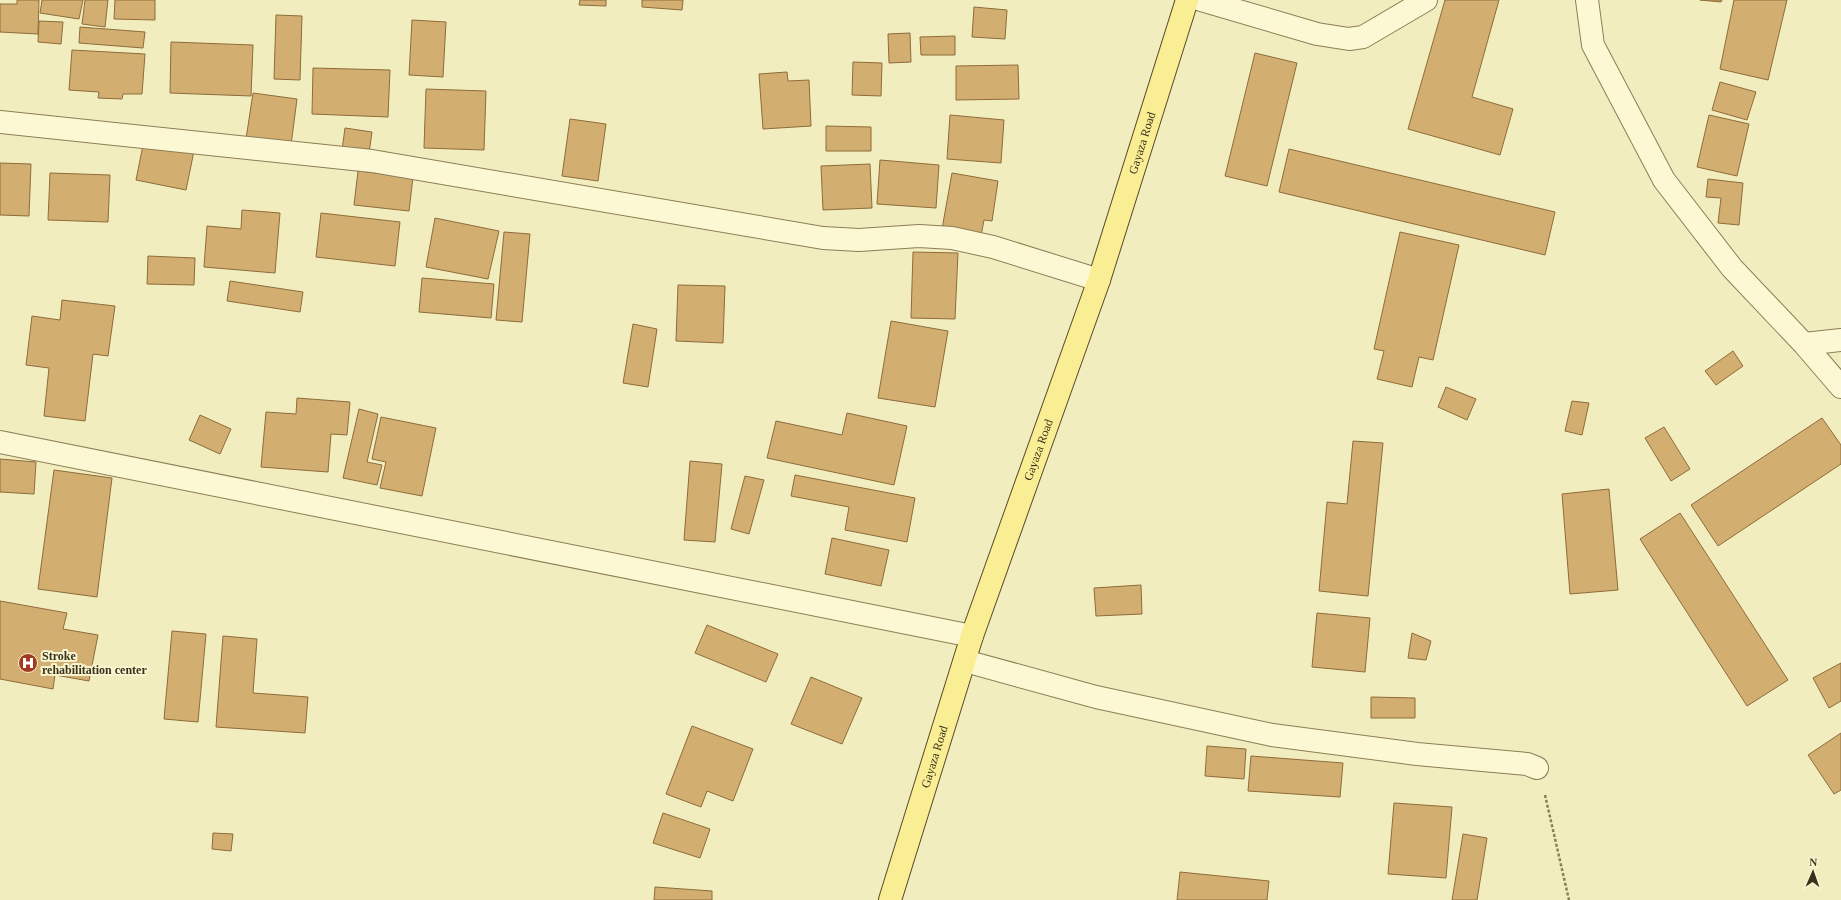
<svg xmlns="http://www.w3.org/2000/svg" width="1841" height="900" font-family="Georgia,serif">
<style>
.building{fill:#d3ae71;stroke:#8d6c39}
.lines{fill:none;stroke-linecap:round;stroke-linejoin:round}
.minor-casing{stroke:#8c7e56;stroke-width:24}
.primary-casing{stroke:#594a2a;stroke-width:24}
.path{stroke:#8c7e56;stroke-width:2.5;stroke-dasharray:3 2;stroke-linecap:butt}
.minor{stroke:#fcf8d3;stroke-width:22}
.primary{stroke:#f9ee93;stroke-width:22}
.labels{text-anchor:middle;dominant-baseline:central;stroke-width:4;stroke-linejoin:round;paint-order:stroke}
.street-label{font-size:12px;fill:#3a311b;stroke:#f8f5cf}
.poi-label{font-size:12px;font-weight:bold;fill:#3a311b;stroke:#f8f5cf;text-anchor:start}
</style>
<rect width="100%" height="100%" fill="#f2edbf"/>
<!-- building -->
<path class="building" d="M17,0H39L38,34L0,32V4H17Z
M42,0H83L79,19L40,13Z
M85,0H108L105,27L82,24Z
M115,0H155V20L114,19Z
M580,0H606V6L579,5Z
M642,0H683L682,10L642,7Z
M1445,0H1499L1472,97L1513,109L1500,155L1408,129Z
M1700,0H1722L1721,2Z
M1734,0H1787L1768,80L1720,69Z
M974,7L1007,10L1005,39L972,37Z
M276,15L302,16L300,80L274,79Z
M412,20L446,22L443,77L409,75Z
M39,21L63,22L61,44L38,42Z
M80,27L145,32L143,48L79,43Z
M910,33L911,62L889,63L888,34Z
M955,36V55H921L920,37Z
M171,42L253,45L251,96L170,93Z
M72,50L145,54L142,94H123L122,99L98,98L99,92L69,90Z
M1255,53L1297,63L1267,186L1225,176Z
M853,62L882,63L881,96L852,95Z
M1018,65L1019,99L956,100V66Z
M313,68L390,70L388,117L312,114Z
M787,72L788,81L809,80L811,126L763,129L759,74Z
M1720,82L1756,92L1747,120L1712,110Z
M426,89L486,91L484,150L424,148Z
M253,93L297,99L291,145L246,139Z
M950,115L1004,120L1001,163L947,159Z
M1709,115L1749,124L1737,176L1697,167Z
M570,119L606,124L598,181L562,176Z
M826,126L871,127V151H826Z
M345,128L372,132L369,153L342,150Z
M144,140L194,151L186,190L136,180Z
M1289,149L1555,212L1545,255L1279,192Z
M880,160L939,165L936,208L877,204Z
M0,163L31,164L29,216L0,215Z
M870,164L872,208L823,210L821,166Z
M358,171L413,177L409,211L354,205Z
M50,173L110,175L108,222L48,220Z
M952,173L998,181L992,221L984,220L981,236L942,229Z
M1708,179L1743,183L1739,225L1718,223L1721,198L1706,197Z
M242,210L280,213L275,273L204,267L207,226L241,229Z
M321,213L400,222L395,266L316,257Z
M435,218L499,231L488,279L426,267Z
M504,232L530,234L522,322L496,320Z
M1400,232L1459,245L1433,360L1419,357L1412,387L1377,379L1384,351L1374,349Z
M913,252L958,253L955,319L911,318Z
M148,256L195,258L194,285L147,284Z
M422,278L494,284L491,318L419,312Z
M230,281L303,292L300,312L227,301Z
M678,285L725,286L723,343L676,341Z
M62,300L115,306L108,356L93,354L85,421L44,416L49,368L26,365L32,316L60,320Z
M891,321L948,331L935,407L878,398Z
M633,324L657,329L648,387L623,383Z
M1733,351L1743,366L1716,385L1705,371Z
M1446,387L1476,399L1467,420L1438,407Z
M297,398L350,402L347,435L331,434L328,472L261,467L266,412L296,414Z
M1572,401L1589,403L1582,435L1565,431Z
M359,409L378,414L367,462L382,465L377,485L343,478Z
M847,413L907,426L894,485L767,458L776,421L842,435Z
M200,415L231,429L220,454L189,440Z
M381,417L436,428L422,496L380,488L386,462L372,459Z
M1822,418L1841,445V464L1718,546L1691,505Z
M1664,427L1690,469L1671,481L1645,438Z
M1353,441L1383,443L1368,596L1319,591L1327,502L1347,504Z
M0,459L36,462L34,494L0,492Z
M690,461L722,464L715,542L684,540Z
M54,470L112,478L97,597L38,589Z
M795,475L915,498L907,542L845,530L849,507L791,496Z
M745,476L764,480L749,534L731,529Z
M1609,489L1618,590L1570,594L1562,494Z
M1680,513L1788,680L1747,706L1640,539Z
M832,538L889,550L881,586L825,574Z
M1141,585L1142,614L1096,616L1094,588Z
M0,601L67,613L63,629L98,635L89,681L55,675L53,689L0,679Z
M1317,613L1370,618L1365,672L1312,667Z
M707,625L778,654L766,682L695,653Z
M172,631L206,634L198,722L164,719Z
M1412,633L1431,641L1426,660L1408,658Z
M223,636L257,639L253,693L308,697L305,733L216,727Z
M1841,663V701L1829,708L1813,678Z
M811,677L862,698L842,744L791,724Z
M1371,697L1415,698V718H1371Z
M692,726L753,749L733,801L707,791L701,807L666,794Z
M1841,733V790L1834,794L1808,755Z
M1207,746L1246,749L1244,779L1205,776Z
M1251,756L1343,763L1340,797L1248,791Z
M1394,803L1452,807L1446,878L1388,874Z
M663,813L710,829L700,858L653,843Z
M213,833L233,834L231,851L212,849Z
M1463,834L1487,838L1477,900H1452Z
M1180,872L1269,881L1267,900H1177Z
M655,887L712,891V900H654Z"/>
<g class="lines">
<!-- minor casing -->
<g class="minor-casing">
<path id="minor" d="M1201,0L1317,34L1349,39L1363,37L1426,0
M1587,0L1593,45L1664,180L1732,268L1804,344L1841,387
M0,122L372,161L823,238L859,240L919,236L952,238L993,247L1099,280
M1804,344L1841,340
M0,442L972,636
M965,661L1096,697L1272,735L1417,754L1527,764L1537,768"/>
</g>
<!-- primary casing -->
<g class="primary-casing">
<g id="primary">
<path id="s1" d="M890,900L972,636L1099,280L1187,0"/>
</g>
</g>
<!-- path -->
<path class="path" d="M1545,795L1569,900"/>
<!-- minor -->
<use href="#minor" class="minor"/>
<!-- primary -->
<use href="#primary" class="primary"/>
</g>
<!-- icons -->
<defs>
<g id="hospital-disc" transform="scale(1)"><circle r="9.5" fill="#a03a20" stroke="#f8f5cf"/><path d="M-5-5h3v3.5h4V-5h3V5h-3V1.5h-4V5h-3Z" fill="#fff"/></g>
</defs>
<g fill-rule="evenodd">
<use href="#hospital-disc" x="28" y="663"/>
</g>
<g class="labels">
<!-- street labels -->
<g class="street-label">
<text stroke="none"><textPath href="#s1" startOffset="798">Gayaza Road</textPath></text>
<text stroke="none"><textPath href="#s1" startOffset="474">Gayaza Road</textPath></text>
<text stroke="none"><textPath href="#s1" startOffset="150">Gayaza Road</textPath></text>
</g>
<!-- poi labels -->
<g class="poi-label">
<text x="42" y="656">Stroke<tspan x="42" dy="14">rehabilitation center</tspan></text>
</g>
</g>
<!-- north arrow -->
<g transform="translate(1813 872) rotate(2)" stroke="#f8f5cf" stroke-width="3" paint-order="stroke">
<path d="M0-3L7 15L0 10L-7 15Z" fill="#3a311b"/>
<text y="-6" font-size="11" font-weight="bold" text-anchor="middle" fill="#3a311b">N</text>
</g>
</svg>
